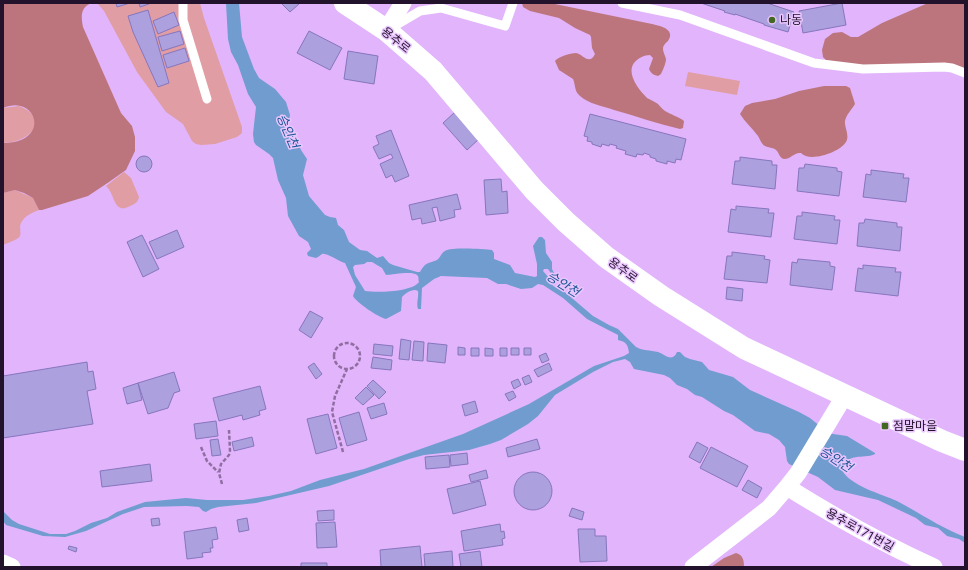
<svg xmlns="http://www.w3.org/2000/svg" width="968" height="570" font-family="Roboto,'Noto Sans KR',sans-serif">
<style>
.green{fill:#e19da4}
.forest{fill:#bc757c}
.water{fill:#709ccf;fill-rule:evenodd}
.building{fill:#aca0de;stroke:#8676be}
.lines{fill:none;stroke-linecap:round;stroke-linejoin:round}
.path{stroke:#906ea2;stroke-width:2.5;stroke-dasharray:4 2;stroke-linecap:butt}
.lane{stroke:#fff;stroke-width:9}
.street{stroke:#fff;stroke-width:17}
.secondary{stroke:#fff;stroke-width:22}
.poi-dot{fill:#416720;stroke:#eac6ff;stroke-width:1.5}
.labels{text-anchor:middle;dominant-baseline:central;stroke-width:3;stroke-linejoin:round;paint-order:stroke}
.poi-label{font-size:12px;fill:#23122c;stroke:#eac6ff;text-anchor:start}
.street-label{font-size:12px;fill:#23122c;stroke:#eac6ff}
.water-label{font-size:13px;font-style:italic;fill:#195595;stroke:#eac6ff}
</style>
<rect width="100%" height="100%" fill="#e2b4fb"/>
<!-- green -->
<path class="green" d="M97,3H200L204,18L242,127V133L237,137L215,144L201,145L196,144L192,141L183,124L166,112L137,72L104,11Z
M688,72L740,81L737,95L685,86Z
M19,106C53,119 29,143 3,143V108Z
M124,172L131,178L139,197C138,202 135,204 130,206C113,215 116,195 106,186Z
M15,190L33,198L39,210C31,213 22,217 20,226C20,229 21,233 20,236C18,240 7,243 3,245V193Z"/>
<!-- forest -->
<path class="forest" d="M3,3H92C80,7 81,17 83,27L121,113L132,126L135,137V151L126,170L109,182L88,196L42,210H39L33,198L24,193L15,190L3,193V143C52,143 37,93 3,108Z
M522,3H550L652,24C660,26 676,29 668,41C666,43 663,45 663,49C663,52 665,55 666,59C666,63 663,70 661,74L658,76C653,75 651,73 649,69L653,58L650,55C644,55 638,58 634,63C626,74 639,90 647,98C651,100 655,102 658,104C660,106 662,109 665,111C671,115 678,116 684,121L683,128L680,129C658,124 636,116 614,110C603,106 589,104 580,96C574,91 576,86 573,79L559,70L555,61C558,57 570,53 576,53C583,54 589,66 595,54L592,48L591,37L590,35L575,28L559,18L530,11L523,7Z
M928,3H965V70L864,67L828,62L823,57L822,50L825,39L833,33L842,32L851,37H858L882,23Z
M824,86H846L850,88L855,104C852,109 846,115 845,121C844,127 850,135 846,142C840,152 810,163 801,153C794,152 791,159 784,159C779,158 779,152 776,150C773,147 768,148 765,146C761,144 760,139 758,136C752,128 745,122 740,114L745,106L752,103L775,99L799,91Z
M736,553C743,555 744,560 744,567H711L724,558Z"/>
<!-- water -->
<path class="water" d="M226,3H239L242,37L254,69L259,78L275,89L286,102L290,115L288,127L290,132L298,143L301,150L307,159L303,175L309,196L325,215L330,217L336,218L338,225L344,230L349,242L360,250L367,251L377,258L383,256L389,263L393,265L417,272H420C426,262 427,264 437,260C441,257 441,253 445,251C451,247 484,249 492,250L494,253V259L510,265L515,273L535,277L537,276V264L533,246L539,237H542L545,240L546,253L552,262V269L555,275L553,276L548,269H544L543,271L550,279L553,286L566,293L593,316L609,325L618,329L636,347C643,351 650,350 658,352C662,353 668,359 673,357C675,356 676,354 677,352H680L685,357L690,359L702,362L709,370L733,377L750,390L799,412L810,418L827,432L833,434L847,436L875,453V454C862,460 848,451 842,470C850,486 882,494 897,501C920,513 941,528 965,537V543L959,539L947,536L938,528L925,525L916,518L878,500L835,490L818,477L789,464L787,461L785,447L779,440L769,434L755,431L733,415L724,411L702,397L695,395L687,389L677,385L670,378L664,375L634,369L630,362L625,359L613,362L593,372L555,395L538,416L528,424L501,440L490,444L469,450L424,455L409,459L329,486L256,503L218,507L211,509L206,512L203,511L199,507L187,506L144,507L123,514L86,531L65,537L43,536L6,525L3,521V511L12,520L19,524L50,534H66L75,531L91,523L107,518L117,512L145,502L186,498L207,500H243L269,496L291,491L320,480L364,469L463,434L529,404L594,366L624,356L629,353C628,344 626,342 618,340V335L587,319L563,298L543,285L538,284L532,288L521,289L506,284H498L487,278L441,276L434,279L422,288L421,309H418C416,303 419,297 418,291C413,288 406,293 402,297L401,311L386,319C378,317 357,303 353,296L356,287L345,263C340,262 326,252 322,254C320,255 319,257 316,258L308,256L307,253L311,249L308,242L299,236L288,216L286,198L278,180L273,158L269,154L256,145L254,142L253,134L256,107L248,94L238,65L231,52L228,39ZM367,262H372L382,268L386,275C392,275 414,270 418,276C419,278 418,280 419,282C412,292 377,293 365,291L355,275L353,267L355,265L364,264Z"/>
<!-- building -->
<path class="building" d="M116,3H130L117,7Z
M139,3H149V4L140,7Z
M281,3H300L290,12Z
M701,3H767L794,12L788,32L764,25V24L735,14V15L724,12L725,11Z
M842,3L846,25L803,33L799,11Z
M148,10L169,83L158,87L133,32L128,16Z
M174,12L179,25L158,34L153,21Z
M180,31L184,44L162,51L158,37Z
M309,31L342,48L330,70L297,53Z
M185,48L189,61L167,68L163,55Z
M348,51L378,56L374,84L344,79Z
M455,112L479,139L467,150L443,123Z
M590,114L686,139L681,160L676,159L675,163L667,161V164L656,161V159L650,157V155L644,153L643,155L637,154L636,157L625,154L626,151L616,148L617,146L610,144L609,146L602,144L601,147L592,144V142L587,141L588,137L584,136Z
M391,130L409,176L395,182L392,175L386,178L380,164L393,158L391,154L379,159L373,147L379,144L376,136Z
M136 164a8 8 0 1 1 16 0a8 8 0 1 1-16 0Z
M740,157L772,161V165H777L775,189L732,184L735,161H740Z
M805,164L837,168V171L842,172L839,196L797,191L799,168H804Z
M871,170L904,174L903,178H909L906,202L863,197L866,174L871,175Z
M501,179L502,192L507,191L508,213L486,215L484,180Z
M457,194L461,209L454,210L455,217L440,221L437,207L432,208L436,221L422,224L421,218L412,220L409,205Z
M736,206L769,209L768,213H774L771,237L728,232L731,209L736,210Z
M802,212L835,216L834,220H840L837,244L794,239L797,216H802Z
M865,219L897,223V227H902L900,251L857,246L859,223H864Z
M177,230L184,247L157,259L149,242Z
M142,235L159,269L143,277L127,242Z
M732,252L765,256L764,259L770,260L767,283L724,279L727,256H732Z
M798,259L830,262V266L835,267L832,290L790,285L792,262L797,263Z
M863,265L896,268L895,272H901L898,296L855,291L858,268L863,269Z
M727,287L743,289L742,301L726,299Z
M310,311L323,318L311,338L299,330Z
M401,339L411,341L409,360L399,359Z
M414,341L424,342L423,361L412,360Z
M428,343L447,345L445,363L427,361Z
M374,344L393,346L392,356L373,354Z
M458,347L465,348V355H458Z
M471,348H479V356H471Z
M485,348L493,349V356H485Z
M500,348H507V356H500Z
M511,348H519V355H511Z
M524,348H531V355H524Z
M546,353L549,360L542,363L539,356Z
M373,357L392,360L391,370L371,368Z
M87,362L88,372L93,371L96,389L87,391L93,424L3,438V376Z
M314,363L322,374L316,379L308,367Z
M549,363L552,370L538,377L534,370Z
M174,372L180,391L174,393L168,408L148,414L138,383Z
M529,375L532,382L525,385L522,378Z
M518,379L521,385L514,389L511,382Z
M373,380L386,392L379,399L367,386Z
M138,383L142,400L127,404L123,388Z
M260,386L266,409L259,411L260,415L243,420L242,415L219,421L213,398Z
M366,387L374,395L363,405L355,398Z
M513,391L516,397L509,401L505,394Z
M475,401L478,412L465,416L462,405Z
M384,403L387,414L371,419L367,408Z
M359,412L367,440L347,446L339,418Z
M328,414L337,448L316,454L307,419Z
M216,421L218,436L196,439L194,424Z
M252,437L254,446L234,451L232,442Z
M218,439L221,455L212,456L210,440Z
M537,439L540,449L508,457L506,448Z
M697,442L708,448L700,463L689,457Z
M711,447L748,466L737,487L700,468Z
M467,453L468,464L451,466L450,455Z
M449,455L450,467L426,469L425,457Z
M150,464L152,481L102,487L100,471Z
M486,470L488,478L471,482L469,475Z
M514 491a19 19 0 1 1 38 0a19 19 0 1 1-38 0Z
M748,480L762,488L757,498L742,490Z
M480,481L486,505L453,514L447,489Z
M572,508L584,512L582,520L569,516Z
M334,510V520L318,521L317,511Z
M159,518L160,525L152,526L151,519Z
M247,518L249,530L239,532L237,520Z
M335,522L337,547L317,548L316,523Z
M500,524L501,532L504,531L505,538L502,539L503,545L464,551L461,531Z
M216,527L218,539L212,540L213,548H210L211,552L202,553L203,557L187,559L184,532Z
M578,529H595V536H606L607,561L580,562Z
M69,546L77,548L76,552L68,549Z
M420,546L422,567H381L380,550Z
M452,551L453,567H425L424,554Z
M480,551L482,567H461L459,554Z
M301,563H327V567H301Z"/>
<g class="lines">
<!-- path -->
<path class="path" d="M334 356a13 13 0 1 1 26 0a13 13 0 1 1-26 0Z
M201,447L207,461L218,472
M343,452L332,412L335,396L347,369
M222,484L219,473L221,464L229,455L230,451L229,430"/>
<!-- lane -->
<path class="lane" d="M183,3V20L207,99
M622,3L680,15L814,63L863,69L944,67L952,68L965,73
M391,28L420,11L441,8L505,26L513,3"/>
<!-- street -->
<path class="street" d="M386,30L403,3
M787,487C835,517 883,544 934,567
M3,563L12,567
M693,567L769,508L787,487L798,473L845,395"/>
<!-- secondary -->
<path class="secondary" d="M345,3L386,30L433,71L534,190L566,222L606,257L661,296L744,348L942,441L965,450"/>
</g>
<!-- markers -->
<g class="poi-dot">
<circle cx="772" cy="20" r="4"/>
<rect x="881" y="422" width="8" height="8" rx="2"/>
</g>
<g class="labels">
<!-- poi labels -->
<g class="poi-label">
<text x="780" y="20">나동</text>
<text x="893" y="426">점말마을</text>
</g>
<!-- street labels -->
<g class="street-label">
<text transform="translate(396 40) rotate(39)">용추로</text>
<text transform="translate(623 270) rotate(36)">용추로</text>
<text transform="translate(860 530) rotate(29)">용추로171번길</text>
</g>
<!-- water labels -->
<g class="water-label">
<text transform="translate(288 131) rotate(67)">승안천</text>
<text transform="translate(563 284) rotate(32)">승안천</text>
<text transform="translate(836 459) rotate(33)">승안천</text>
</g>
</g>
<!-- border -->
<rect width="968" height="570" fill="none" stroke="#23122c" stroke-width="8"/>
</svg>
